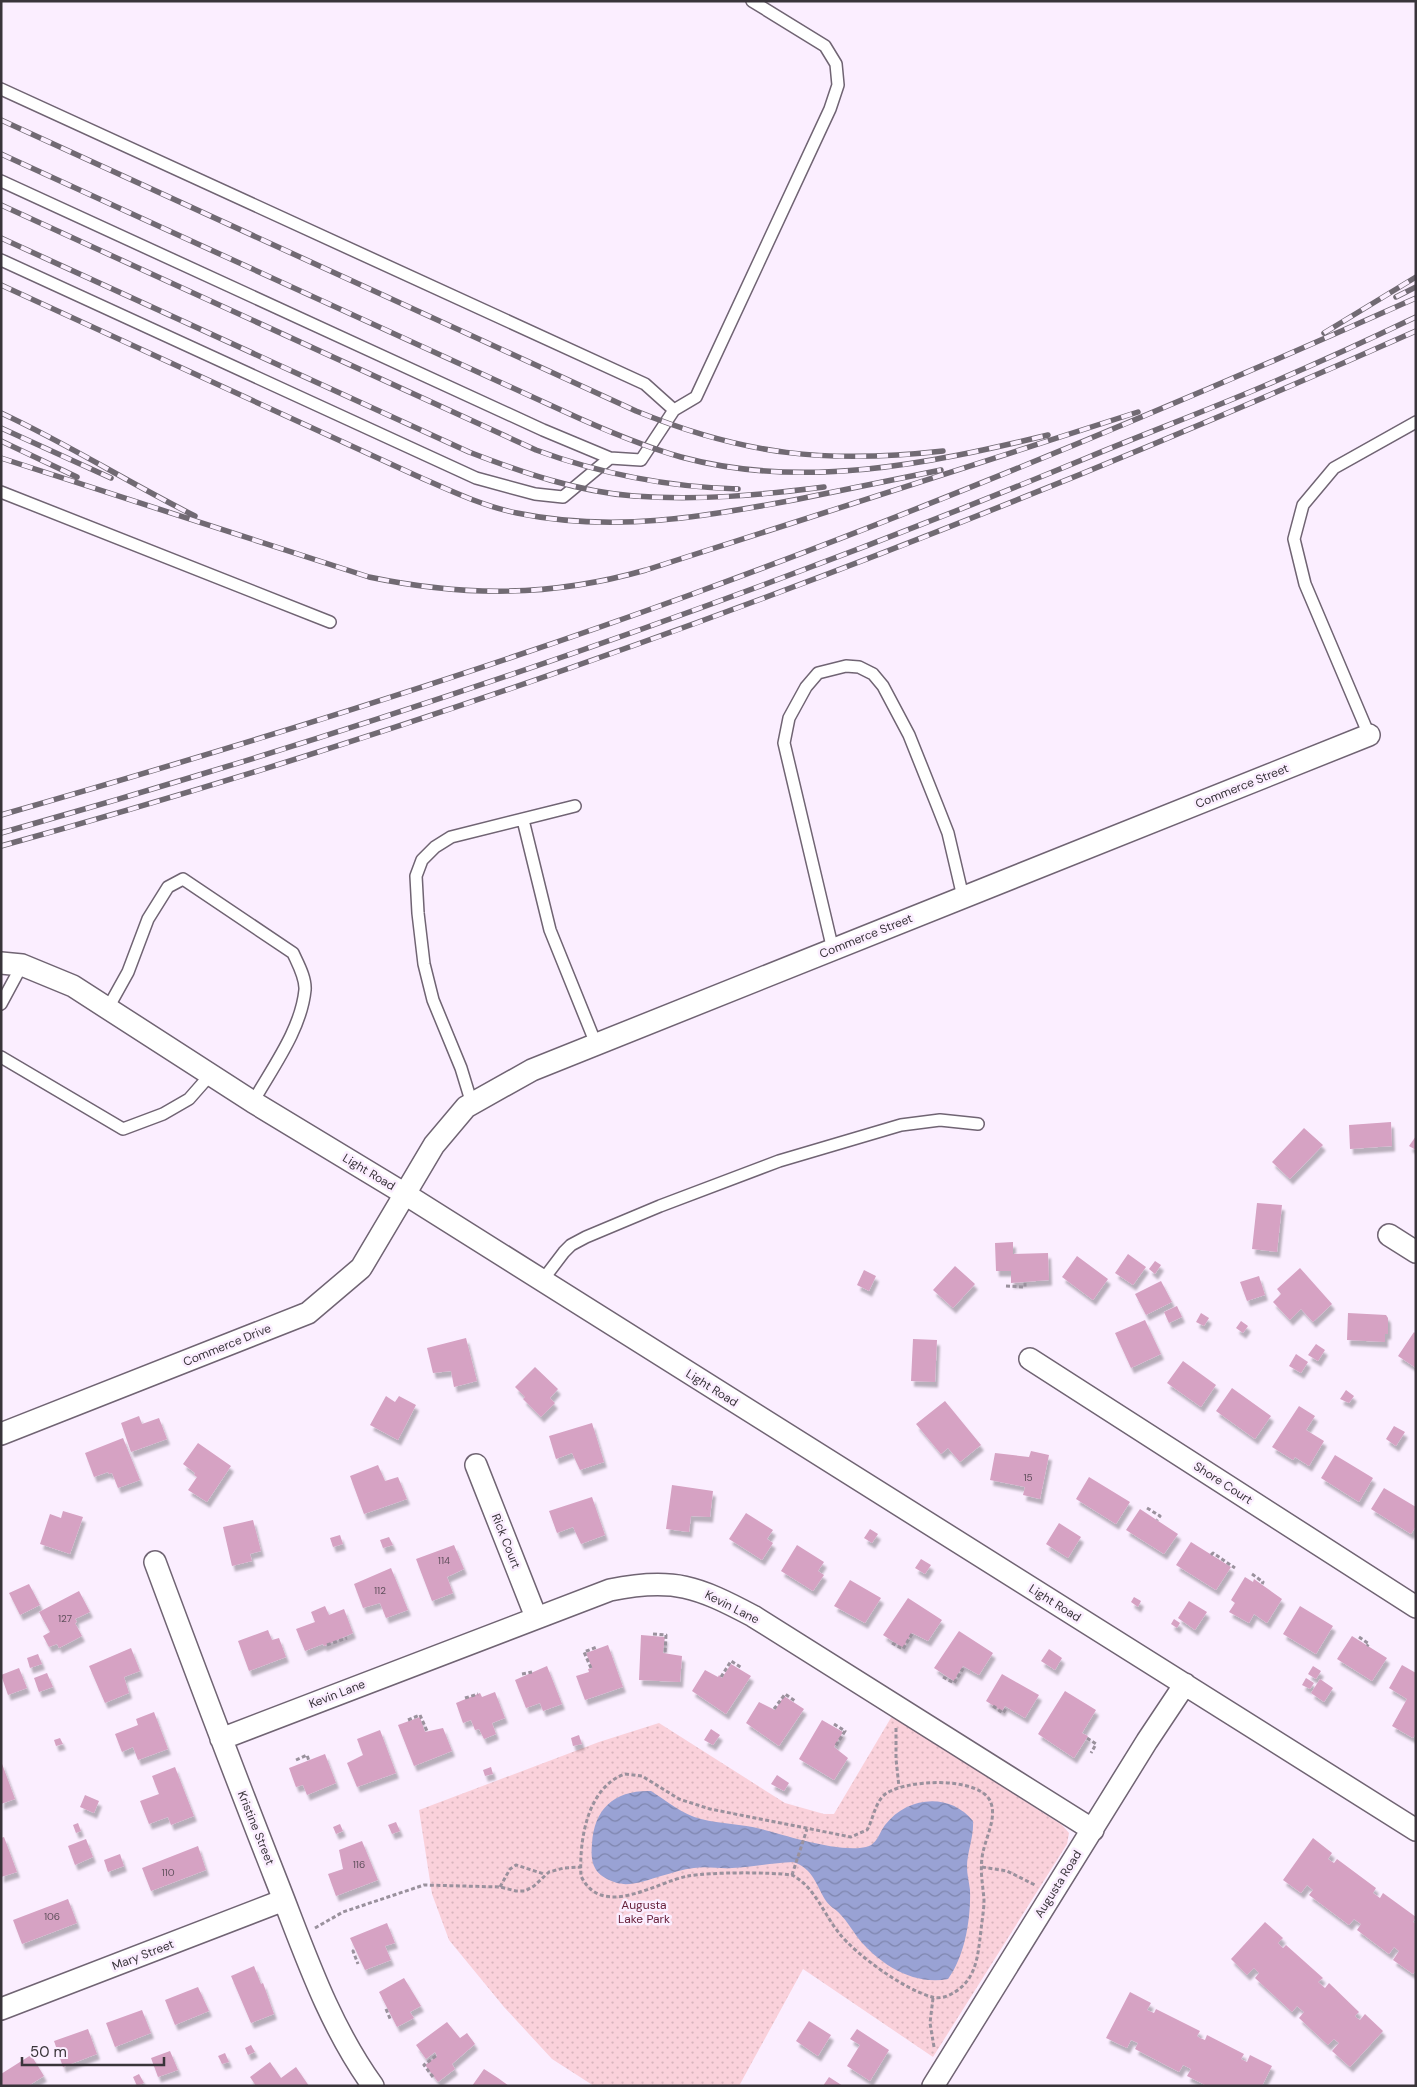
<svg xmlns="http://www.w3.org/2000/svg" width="1417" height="2087" font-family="'DM Sans',sans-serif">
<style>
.park{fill:url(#park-dots)}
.water{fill:url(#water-waves)}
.building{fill:#d6a2c3;filter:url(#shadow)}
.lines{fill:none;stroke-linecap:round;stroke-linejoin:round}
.lane-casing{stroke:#706473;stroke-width:14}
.street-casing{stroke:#706473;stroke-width:24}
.path{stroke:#9a919d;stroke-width:3;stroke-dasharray:4 2.5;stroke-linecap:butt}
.lane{stroke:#fff;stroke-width:11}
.street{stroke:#fff;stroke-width:21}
.rail-casing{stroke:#716a73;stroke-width:5.5}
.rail{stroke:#fbeeff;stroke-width:4;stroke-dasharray:11;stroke-linecap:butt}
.labels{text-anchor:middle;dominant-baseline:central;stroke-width:5;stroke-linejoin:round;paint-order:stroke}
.number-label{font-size:10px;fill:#60505c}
.street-label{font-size:12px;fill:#39343a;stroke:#fbeeff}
.park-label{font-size:12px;fill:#651e38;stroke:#fbeeff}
</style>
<defs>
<pattern id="park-dots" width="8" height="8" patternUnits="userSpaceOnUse" patternTransform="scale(1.25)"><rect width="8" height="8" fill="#fad1db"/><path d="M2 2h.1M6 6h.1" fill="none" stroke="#d7b4bd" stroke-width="1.8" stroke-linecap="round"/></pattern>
<pattern id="water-waves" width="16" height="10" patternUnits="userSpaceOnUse" patternTransform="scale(1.25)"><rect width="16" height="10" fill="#99a2d4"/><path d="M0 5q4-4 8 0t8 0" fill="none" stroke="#7e85ad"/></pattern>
<filter id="shadow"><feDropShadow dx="3" dy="5.5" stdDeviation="1" flood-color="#0004"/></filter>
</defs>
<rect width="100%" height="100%" fill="#fbeeff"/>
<!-- park -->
<path class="park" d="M892,1716L1062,1825L1069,1833L1067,1844L933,2057L803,1969L739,2086H594L552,2059L504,2007L449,1940L432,1894L419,1810L599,1742L659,1723L785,1803L824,1814H834Z"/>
<!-- water -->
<path class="water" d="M651,1791C667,1801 683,1815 701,1819C721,1824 742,1824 761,1829C787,1836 840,1853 866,1847C877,1845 879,1833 885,1825C907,1796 950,1792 973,1821C974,1837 967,1852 967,1867C967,1874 969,1882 970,1890C971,1918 965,1956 948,1979C914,1986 879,1964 858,1938C852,1930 847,1921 840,1914C836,1909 830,1907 826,1901C816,1885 813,1868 793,1862C772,1863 752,1867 732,1868C720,1869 707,1866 694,1868C683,1869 672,1873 661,1876C648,1880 630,1887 617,1883C595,1876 590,1865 592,1844C594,1808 615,1790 651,1791Z"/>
<!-- building -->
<path class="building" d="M1391,1122L1392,1146L1350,1149L1349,1125Z
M1304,1128L1323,1145L1290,1179L1272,1162Z
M1416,1136V1150L1409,1146Z
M1257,1203L1282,1205L1277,1252L1252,1249Z
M1013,1242V1254L1048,1253L1049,1280L1011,1283V1271H996L995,1243Z
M1128,1254L1146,1267L1133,1285L1115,1273Z
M1077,1256L1108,1279L1093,1300L1062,1277Z
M1155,1261L1161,1265L1155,1274L1149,1269Z
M955,1266L975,1284L953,1308L933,1290Z
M1300,1268L1332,1304L1313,1322L1301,1309L1290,1320L1273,1302L1281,1294L1277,1289Z
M864,1270L876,1276L869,1291L857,1285Z
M1259,1276L1265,1295L1247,1301L1240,1282Z
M1161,1281L1172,1302L1146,1315L1135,1294Z
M1177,1306L1182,1317L1169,1323L1164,1312Z
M1201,1313L1209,1318L1204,1326L1196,1322Z
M1348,1313L1386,1315L1388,1318V1334H1385V1342L1347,1340Z
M1145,1320L1161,1354L1131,1368L1115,1333Z
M1241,1321L1248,1326L1243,1333L1236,1328Z
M1414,1332L1416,1334V1368L1398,1356Z
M466,1338L477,1381L454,1387L451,1371L433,1373L427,1348Z
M913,1339L937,1340L935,1382L911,1381Z
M1316,1344L1325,1350L1318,1361L1308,1355Z
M1296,1354L1308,1362L1301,1373L1289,1366Z
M1183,1361L1216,1385L1201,1407L1167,1383Z
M535,1367L558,1389L550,1398L555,1403L541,1417L523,1399L525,1397L515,1387Z
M1232,1388L1271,1416L1255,1439L1216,1411Z
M1346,1390L1354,1396L1349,1403L1340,1399Z
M386,1396L395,1402L399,1396L416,1405L398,1440L370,1425Z
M945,1401L981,1445L960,1462L948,1448L941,1454L916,1424Z
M1299,1406L1315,1416L1306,1430L1324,1441L1309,1466L1295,1457L1293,1460L1272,1447Z
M139,1416L142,1424L159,1418L167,1439L131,1452L121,1423Z
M592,1423L604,1462L580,1470L572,1453L556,1459L549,1436Z
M1394,1426L1405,1432L1396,1446L1386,1439Z
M123,1438L140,1480L118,1488L112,1473L109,1474L108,1472L94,1477L85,1453Z
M198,1443L231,1466L207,1502L188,1490L197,1477L194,1475L195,1473L183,1464Z
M1031,1451L1049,1455L1040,1499L1023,1495L1025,1487L990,1480L995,1453L1029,1457Z
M1335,1455L1373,1478L1359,1502L1321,1478Z
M378,1465L385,1481L398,1477L407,1499L364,1514L350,1476Z
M1089,1477L1130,1502L1116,1524L1076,1499Z
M672,1485L713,1491L710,1517L691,1516L689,1532L666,1529Z
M1384,1488L1416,1507V1526L1411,1534L1371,1509Z
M592,1497L605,1535L581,1544L573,1527L557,1533L549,1511Z
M1140,1509L1178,1534L1164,1554L1126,1530Z
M63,1511L83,1517L70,1554L40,1544L50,1514L61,1518Z
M746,1513L773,1530L767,1539L773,1543L762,1560L729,1539Z
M253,1520L261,1551L250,1554L252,1561L232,1566L223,1527Z
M1059,1523L1081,1537L1068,1558L1046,1544Z
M870,1529L878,1534L872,1543L864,1538Z
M340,1535L343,1544L333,1547L330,1538Z
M389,1537L393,1545L383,1548L380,1540Z
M1191,1542L1231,1567L1216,1590L1176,1565Z
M454,1545L464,1569L447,1577L453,1593L432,1601L416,1559Z
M797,1545L824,1562L818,1571L824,1575L813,1591L781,1571Z
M921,1559L931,1565L925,1574L915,1568Z
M391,1568L408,1610L386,1618L380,1603L363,1608L354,1584Z
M1245,1577L1253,1582L1254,1579L1282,1599L1267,1623L1254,1614L1249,1623L1229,1612L1235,1603L1231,1600Z
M850,1580L881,1598L865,1623L834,1606Z
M29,1584L40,1605L20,1615L9,1593Z
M79,1591L90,1612L75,1619L77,1622L75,1623L82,1636L59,1648L57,1644L49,1647L43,1636L50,1632L39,1612Z
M1134,1597L1141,1601L1138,1607L1131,1602Z
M908,1598L942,1620L928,1641L912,1633L903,1648L883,1635Z
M1189,1601L1207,1612L1195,1630L1178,1618Z
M325,1606L329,1615L344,1609L353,1633L324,1646L323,1644L305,1651L296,1629L315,1622L311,1612Z
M1300,1606L1333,1626L1316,1654L1283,1634Z
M1174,1619L1180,1623L1177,1628L1171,1624Z
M268,1630L272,1640L279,1638L286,1657L249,1671L238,1641Z
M959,1631L993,1653L979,1675L963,1666L954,1681L934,1668Z
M641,1635L665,1637L663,1653L682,1656L680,1682L639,1680Z
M1352,1636L1387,1658L1372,1681L1337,1659Z
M608,1645L623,1687L585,1700L576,1676L589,1672L588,1669L592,1668L586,1653Z
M131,1648L140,1671L124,1677L129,1693L105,1703L89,1666Z
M1049,1649L1062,1658L1055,1670L1041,1661Z
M38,1654L42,1664L30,1668L27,1658Z
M731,1664L751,1676L726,1714L692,1691L705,1670L718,1677L719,1675L722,1678Z
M1402,1665L1416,1673V1733L1413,1738L1392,1726L1407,1699L1389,1688Z
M547,1666L562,1704L543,1711L540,1703L526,1708L515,1680Z
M1313,1666L1321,1671L1316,1679L1308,1674Z
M19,1668L27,1688L8,1695L1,1675Z
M47,1673L53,1687L39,1692L34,1678Z
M1002,1674L1039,1695L1025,1718L1005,1706L1002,1711L986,1701Z
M1306,1678L1314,1683L1310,1689L1302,1685Z
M1320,1679L1333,1688L1324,1702L1311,1693Z
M1065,1691L1096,1710L1082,1733L1088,1736L1074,1758L1038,1734Z
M495,1692L505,1718L492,1723L496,1734L484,1739L479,1729L475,1730L471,1720L463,1723L456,1703L480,1693L482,1697Z
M784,1696L804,1709L779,1746L746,1723L759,1702L775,1710Z
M154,1712L168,1749L138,1760L133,1747L122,1752L115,1734L138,1725L136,1719Z
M420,1717L425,1732L443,1728L452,1751L414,1766L398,1725Z
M822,1720L843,1732L834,1747L848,1758L834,1780L799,1759Z
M711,1729L720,1735L713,1745L704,1740Z
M380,1730L396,1773L357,1787L347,1763L363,1755L357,1739Z
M579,1735L582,1744L573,1746L571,1738Z
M60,1738L63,1744L56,1746L54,1740Z
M325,1754L336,1783L307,1795L303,1785L296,1787L289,1768Z
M1,1761L15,1799L1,1804Z
M175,1767L194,1816L171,1825L168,1817L149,1824L140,1801L159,1794L152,1776Z
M491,1767L493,1774L485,1776L483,1770Z
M777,1775L789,1783L784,1791L771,1784Z
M85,1795L99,1801L94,1813L80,1807Z
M396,1822L400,1831L392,1834L388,1825Z
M78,1823L81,1831L76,1833L73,1825Z
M340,1824L343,1831L336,1834L333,1827Z
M4,1837L17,1872L1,1877V1838Z
M1313,1838L1332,1853L1328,1859L1334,1863L1337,1859L1376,1888L1373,1893L1380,1898L1383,1893L1416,1917L1413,1922L1416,1924V1970L1413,1974L1393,1960L1399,1951L1394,1947L1389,1954L1357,1930L1361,1924L1354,1919L1349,1925L1309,1895L1313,1890L1307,1885L1301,1893L1283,1880Z
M86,1839L93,1857L75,1865L68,1846Z
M362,1841L378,1880L336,1896L328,1874L343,1869L339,1850Z
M198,1846L206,1870L151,1891L142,1868Z
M120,1854L124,1866L108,1872L104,1860Z
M68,1899L77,1923L22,1944L13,1920Z
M1265,1922L1283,1938L1278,1943L1283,1948L1286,1945L1323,1978L1318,1982L1325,1988L1329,1983L1359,2012L1355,2016L1357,2018L1360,2020L1365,2014L1383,2031L1350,2067L1332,2051L1339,2043L1334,2039L1328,2045L1299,2018L1304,2012L1297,2006L1292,2012L1255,1978L1259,1973L1254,1968L1247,1975L1231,1959Z
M387,1923L395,1943L385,1946L391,1960L365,1970L350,1938Z
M254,1966L261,1984L263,1983L274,2014L251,2023L231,1976Z
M404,1978L421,2006L410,2012L414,2018L397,2027L379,1992Z
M198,1987L209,2011L175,2025L165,2000Z
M1130,1992L1151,2003L1147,2010L1154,2013L1156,2009L1200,2031L1197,2036L1200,2038L1205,2040L1207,2035L1244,2054L1241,2059L1247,2062L1250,2055L1272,2066L1262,2086H1207L1187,2076L1191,2069L1183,2065L1179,2072L1135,2049L1138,2043L1131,2040L1127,2048L1106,2038Z
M142,2010L151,2033L115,2047L106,2023Z
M809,2021L831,2035L818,2056L796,2041Z
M447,2022L460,2038L467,2033L475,2044L452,2064L455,2069L438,2082L425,2065L437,2056L435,2052L426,2059L416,2045Z
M88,2029L97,2054L63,2067L54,2041Z
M857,2029L889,2050L870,2081L847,2066L860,2045L850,2039Z
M251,2045L255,2052L248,2055L245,2048Z
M170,2051L178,2070L158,2077L151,2058Z
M225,2053L229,2062L222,2064L218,2056Z
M31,2055L44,2076L28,2086H2L1,2074Z
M270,2062L281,2078L296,2067L309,2086H256L250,2077Z
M484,2069L498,2078L509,2086H472Z
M139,2074L144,2083L137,2086L133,2077Z
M829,2077L843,2086H823Z"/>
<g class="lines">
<!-- lane casing -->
<g class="lane-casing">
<path id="lane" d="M1,89L645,384L674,410
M1,181L543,430L610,458
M1,260L476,478L535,494L563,497L610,458L641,460L674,410L696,397L830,109L838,85L836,64L825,46L752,1
M1,492L330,622
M1369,735L1305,584L1294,539L1303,505L1334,468L1416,422
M523,820L550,930L596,1044
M833,950L784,743L789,718L806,687L818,673L846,666L859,667L873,674L883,686L909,735L937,805L948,833L963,897
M1,1004L22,965
M108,1008L128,972L148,919L168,887L183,879L293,953C298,964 306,978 305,990C301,1030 272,1068 253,1102
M1,1057L123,1129L163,1114L189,1099L211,1074
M472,1104L461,1068L433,1000L424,964L418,913L416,876L422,860L435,847L451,837L575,806
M542,1281L564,1252L571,1245L586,1237L660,1206L779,1161L901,1125L940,1120L978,1124"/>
</g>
<!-- street casing -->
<g class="street-casing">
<path id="street" d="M1,963L22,965L73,986L253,1102L405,1194L1416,1830
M1389,1235L1416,1252
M1030,1359L1416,1607
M1,1434L308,1313L361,1268L434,1145L466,1107L532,1070L1369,735
M476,1465L536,1617
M155,1562C194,1667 234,1773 275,1877C304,1950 327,2022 373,2086
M221,1739L610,1590C674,1577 698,1587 753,1616L1093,1830
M1,2009L284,1900
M933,2086L1147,1741L1185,1684"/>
</g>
<!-- path -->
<path class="path" d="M1006,1286L1025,1287V1283
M1147,1508L1160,1516L1157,1520
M1211,1555L1213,1553L1235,1568
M1252,1574L1263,1582L1262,1584
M653,1634L666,1635L665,1653
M1359,1637L1369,1644L1367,1646
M892,1643L903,1649L912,1634
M327,1645L347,1638
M591,1668L584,1652L597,1647
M522,1674L532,1672
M721,1677L731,1661L742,1668
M943,1677L954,1683L964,1667
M465,1698L478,1694
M993,1706L1003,1713L1007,1707
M774,1709L785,1694L795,1701
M408,1720L420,1715L427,1731
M834,1724L845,1731L835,1747
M896,1728V1759L899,1787
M1087,1738L1096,1744L1091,1753
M296,1760L307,1755L309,1761
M625,1774L642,1776L679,1799L710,1809L851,1837L867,1830C873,1820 874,1806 883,1796C900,1779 982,1775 991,1803C997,1820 984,1840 982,1858C980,1872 983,1886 984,1900C984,1910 982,1920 981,1930C978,1954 977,1980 953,1993C947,1997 939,1999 932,1997C905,1990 856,1955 839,1933C823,1913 815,1887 792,1875C767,1872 713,1872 688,1876C656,1882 602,1920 581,1876C579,1841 587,1787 625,1774Z
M982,1867L1007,1871L1035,1885
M792,1875L807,1829
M500,1887L510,1869L516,1865L544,1874
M315,1928L343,1912L424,1885L500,1887L516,1891H525L534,1886L549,1872L564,1868L581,1867
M354,1950L353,1951L358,1964
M933,1998L930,2023L934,2047
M386,2009L391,2021
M433,2077L424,2065L437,2055"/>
<!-- lane -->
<use href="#lane" class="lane"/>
<!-- street -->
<use href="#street" class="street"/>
<!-- rail casing -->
<g class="rail-casing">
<path id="rail" d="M1,120L636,411C744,455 827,464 943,451
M1,154L561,410C600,428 639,445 681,457C803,490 928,464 1048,435
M1,205L536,450C601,474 668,487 738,489
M1,238L469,452C521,472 578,492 634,496C697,501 761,495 824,487
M1,285L417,476C449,490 482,506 517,513C613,533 704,517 799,499C846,489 894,480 941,470
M1396,297L1416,287
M1324,333L1416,277
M1,413C68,444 129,483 195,516
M1,428L111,478
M1,441L77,477
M1,458L369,577C465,597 551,597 646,570L1138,412
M1,815C231,749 462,678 687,596C934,506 1176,405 1416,298
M1,833C370,729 734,604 1089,457C1149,432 1211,409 1271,383C1320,362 1368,340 1416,317
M1,846C485,713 957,535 1416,331"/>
</g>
<!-- rail -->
<use href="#rail" class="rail"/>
</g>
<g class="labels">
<!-- number labels -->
<g class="number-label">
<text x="1028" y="1477">15</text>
<text x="444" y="1560">114</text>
<text x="380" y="1590">112</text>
<text x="65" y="1618">127</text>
<text x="359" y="1864">116</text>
<text x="168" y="1872">110</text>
<text x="52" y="1916">106</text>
</g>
<!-- street labels -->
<g class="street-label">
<text transform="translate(1242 786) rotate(-22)">Commerce Street</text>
<text transform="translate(866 936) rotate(-22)">Commerce Street</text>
<text transform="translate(369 1172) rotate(31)">Light Road</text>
<text transform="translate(227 1345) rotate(-22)">Commerce Drive</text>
<text transform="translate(712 1388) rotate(32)">Light Road</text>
<text transform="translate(1223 1483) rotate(33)">Shore Court</text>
<text transform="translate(506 1541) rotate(68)">Rick Court</text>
<text transform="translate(1055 1603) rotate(32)">Light Road</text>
<text transform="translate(732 1607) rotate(27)">Kevin Lane</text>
<text transform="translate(337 1694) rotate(-21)">Kevin Lane</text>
<text transform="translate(256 1828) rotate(68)">Kristine Street</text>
<text transform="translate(1058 1884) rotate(-58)">Augusta Road</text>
<text transform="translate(143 1955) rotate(-21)">Mary Street</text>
</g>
<!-- park labels -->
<g class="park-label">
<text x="644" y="1905">Augusta<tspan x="644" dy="14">Lake Park</tspan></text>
</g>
</g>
<!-- border -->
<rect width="1417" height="2087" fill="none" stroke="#39343a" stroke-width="5"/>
<!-- scale -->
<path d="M22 2057v8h142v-8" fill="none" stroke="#39343a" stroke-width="2.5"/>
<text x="30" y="2057" font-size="15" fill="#39343a" stroke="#fbeeff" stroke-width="4" paint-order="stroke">50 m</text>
</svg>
